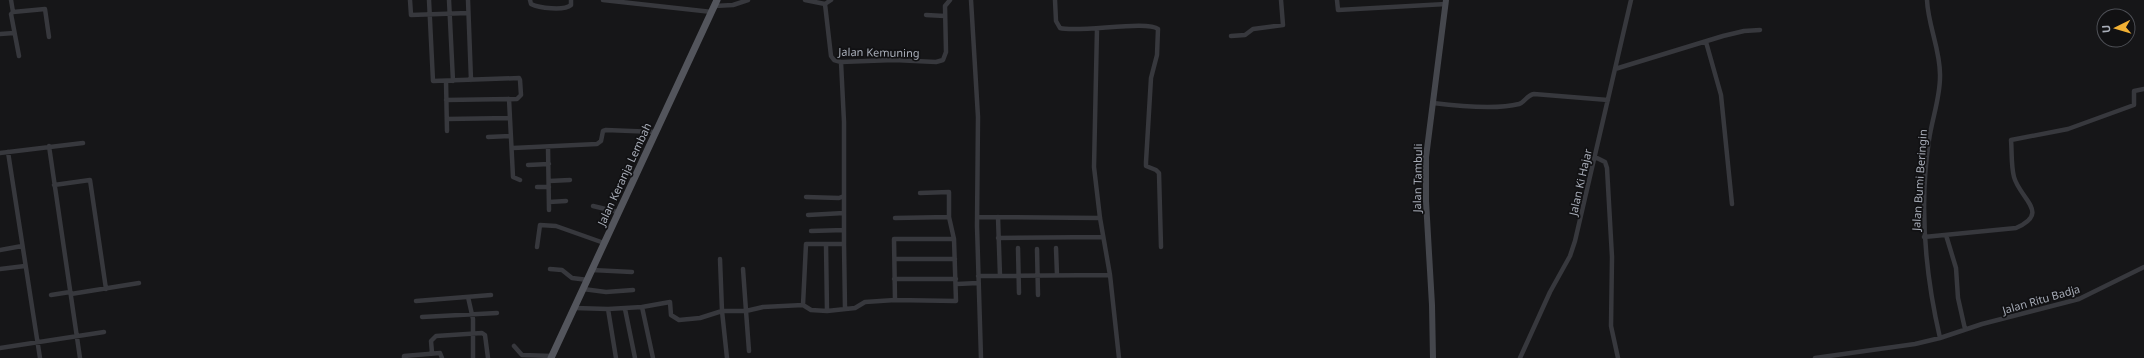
<svg xmlns="http://www.w3.org/2000/svg" width="2144" height="358" font-family="'Noto Sans',sans-serif">
<style>
.lines{fill:none;stroke-linecap:round;stroke-linejoin:round}
.street{stroke:#37383d;stroke-width:4.5}
.secondary{stroke:#45474d;stroke-width:6}
.primary{stroke:#53555c;stroke-width:7}
.labels{text-anchor:middle;dominant-baseline:central;stroke-width:3.5;stroke-linejoin:round;paint-order:stroke}
.street-label{font-size:11px;fill:#a8adb8;stroke:#111113}
</style>
<rect width="100%" height="100%" fill="#161618"/>
<g class="lines">
<!-- street -->
<path class="street" d="M11,0L13,12
M410,0L411,15L468,13
M429,0L433,81L519,78L520,80L521,95L517,99L446,100
M449,0L453,81
M468,0L471,80
M530,0L531,4C539,8 564,11 571,5V0
M603,0L712,12
M805,0L825,4L831,56L834,60L841,62L894,60L936,62L943,60L946,52L945,6L950,0
M971,0L978,117L977,226L981,358
M1055,0L1056,21L1060,28C1079,33 1148,20 1158,29L1157,55L1151,78L1146,162V166L1156,170L1159,173L1161,247
M1337,0L1338,10L1446,4
M1927,0C1928,26 1941,51 1940,77C1940,98 1932,119 1929,140C1919,206 1925,273 1940,338
M825,4L831,0
M714,6L733,5L748,0
M926,15L945,16
M1097,29L1094,167L1100,218L1110,275L1119,358
M0,34L14,33
M1231,36L1245,35L1253,29L1283,25L1281,0
M1706,42L1721,95L1732,204
M19,56L11,14L13,12L45,9L49,37
M1615,69L1723,36L1744,31L1760,30
M446,81L447,131
M509,99L513,177L520,180
M1433,103C1457,106 1496,110 1519,104C1525,102 1527,95 1534,94L1608,100
M447,119L510,118
M488,137L511,136
M49,146L80,358
M548,147L549,210
M513,148L597,144L601,141L603,131L606,130L656,132
M8,152L40,358
M0,153L83,143
M1595,157L1605,162L1607,168L1612,257L1611,326L1618,358
M528,165L549,164
M549,181L570,180
M54,185L90,180L106,289
M537,187H549
M920,193L949,192V217L954,239L956,301L895,300L894,239H954
M806,197L839,198L844,196
M549,202L566,201
M593,206L618,212
M808,215L844,213
M978,217L1100,218
M998,217L1000,276
M895,218L949,217
M811,231L844,230
M1946,235L1956,268L1958,298L1965,329
M1924,237L2016,228C2051,213 2020,199 2014,177C2011,166 2012,152 2011,140L2068,129L2134,105V91L2144,89
M998,238L1103,237
M826,244L827,311
M844,244L845,309
M537,247L540,225L556,226L604,243
M1018,248L1019,293
M1056,248L1057,275
M1037,249L1038,295
M0,250L22,246
M895,259H955
M0,269L25,266
M550,269L562,270L572,278L588,280
M592,270L632,272
M978,276L1110,275
M894,279H956
M957,284L978,283
M583,289L606,292L633,290
M71,294L139,283
M51,295L70,292
M468,297L473,319V358
M416,301L491,295
M803,305L806,244H844V122L841,62
M642,307L670,302L671,315L679,320L700,318L722,311L720,259
M575,308L608,309L642,307L653,358
M608,309L616,358
M625,309L635,358
M422,317L497,313
M514,346L522,355L552,356
M0,348L104,332
M749,351L746,311L763,307L803,305L811,310L827,311L855,308L865,302L895,300
M432,353L431,341L436,336L482,333L485,335L488,358
M404,358V356L440,353L442,358
M727,358L722,311H746L743,269
M1520,358L1550,292L1570,256L1575,241L1631,0
M1815,358L1915,344L1940,338L1982,324L2079,299L2144,267"/>
<!-- secondary -->
<path class="secondary" d="M1433,358L1432,305L1426,201V157L1446,0"/>
<!-- primary -->
<path class="primary" d="M551,358L717,0"/>
</g>
<g class="labels">
<!-- street labels -->
<g class="street-label">
<text transform="translate(879 52) rotate(1)">Jalan Kemuning</text>
<text transform="translate(624 174) rotate(-65)">Jalan Keranja Lembah</text>
<text transform="translate(1417 178) rotate(-89)">Jalan Tambuli</text>
<text transform="translate(1919 180) rotate(-86)">Jalan Bumi Beringin</text>
<text transform="translate(1580 182) rotate(-77)">Jalan Ki Hajar</text>
<text transform="translate(2041 299) rotate(-16)">Jalan Ritu Badja</text>
</g>
</g>
<!-- north arrow -->
<g transform="translate(2116 28) rotate(265)"><circle r="19" fill="#111113" stroke="#4d4f55"/>
<path d="M0-3L7 15L0 10L-7 15Z" fill="#f2b134"/>
<text y="-6" font-size="11" font-weight="bold" text-anchor="middle" fill="#a8adb8">U</text>
</g>
</svg>
